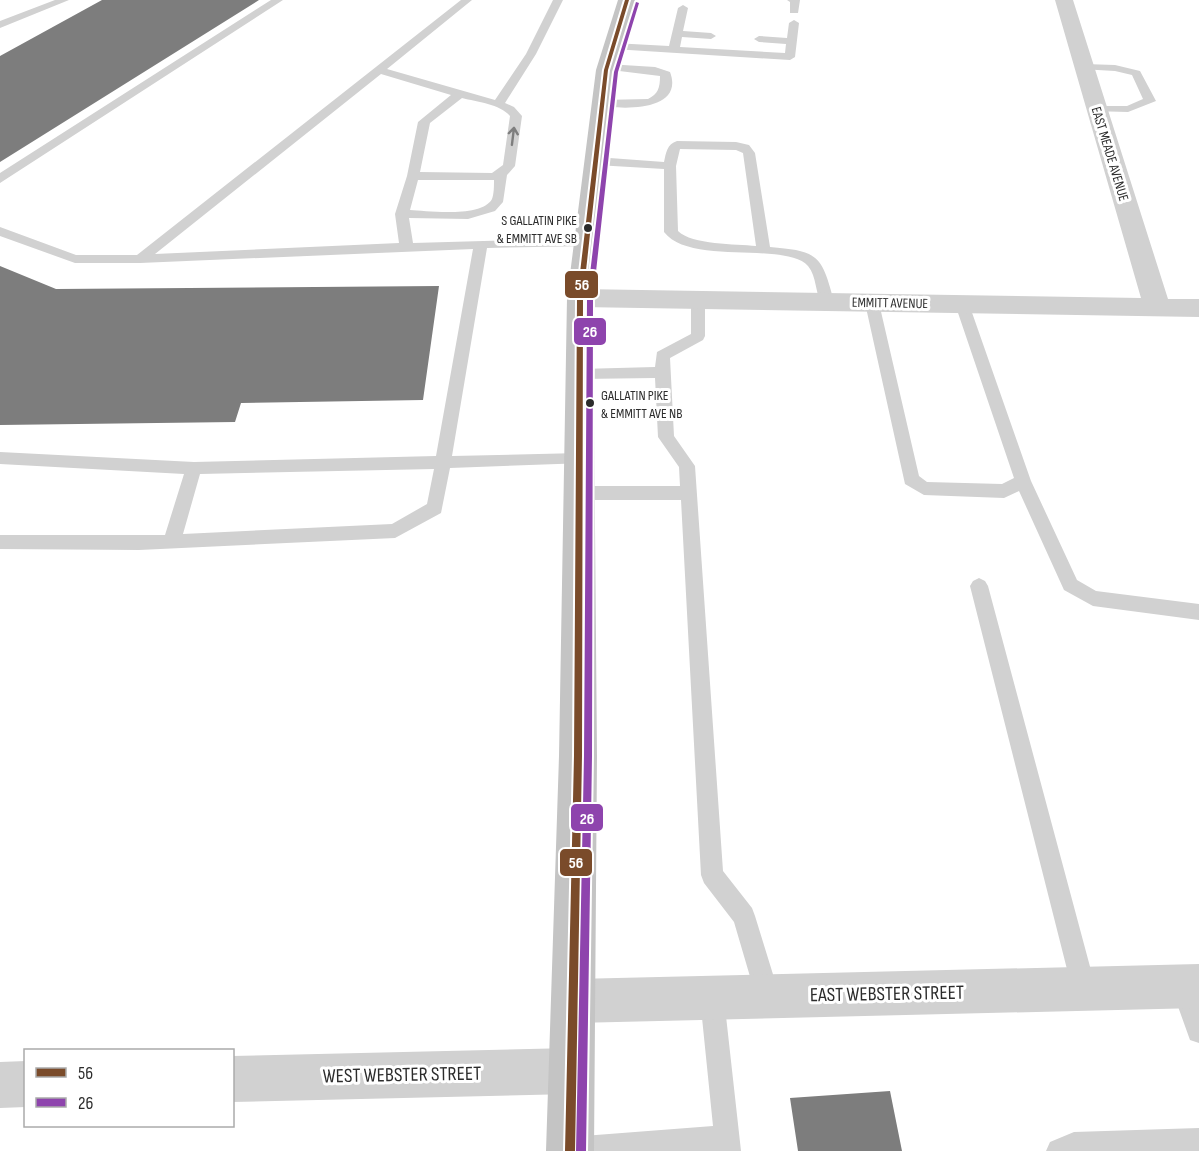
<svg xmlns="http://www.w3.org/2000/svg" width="1199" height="1151" font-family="'Sofia Sans Condensed',sans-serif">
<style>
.building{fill:#7d7d7d}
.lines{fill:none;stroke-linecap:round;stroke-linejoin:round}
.service{fill:#d1d1d1;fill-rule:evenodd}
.minor{fill:#d1d1d1;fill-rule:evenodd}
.primary{fill:#c4c4c4;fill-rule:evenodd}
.bus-1-casing{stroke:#fff;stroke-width:4}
.bus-2-casing{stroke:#fff;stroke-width:4}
.bus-1{fill:#7a4b2a;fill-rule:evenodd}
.bus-2{fill:#8e44ad;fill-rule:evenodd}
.oneway{stroke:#7e7e7e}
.bus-dot{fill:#2c2c2c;stroke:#fff;stroke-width:2}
.labels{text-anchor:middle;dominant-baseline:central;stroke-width:6;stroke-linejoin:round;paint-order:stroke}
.far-street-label{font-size:14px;fill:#2c2c2c;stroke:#fff}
.bus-label{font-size:14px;fill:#2c2c2c;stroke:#fff;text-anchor:end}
.near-street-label{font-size:20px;fill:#2c2c2c;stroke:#fff}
.line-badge{stroke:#fff;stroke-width:2}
.badge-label{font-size:16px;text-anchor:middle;font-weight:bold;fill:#fff}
</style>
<rect width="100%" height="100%" fill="#fff"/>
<!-- building -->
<path class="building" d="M102,0H259L0,162V56Z
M0,266L56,289L439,286L423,400L241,403L235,422L0,425Z
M890,1091L902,1151H798L790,1098Z"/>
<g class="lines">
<!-- service -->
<path class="service" d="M55,0H69L0,28V21Z
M271,0H283L0,183V173Z
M461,0H472L387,69L495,100L526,54L553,0H563L536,54L505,103L514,107L522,116L515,166L507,175L503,202L495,211L468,219L409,218L413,243L587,238L594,242L587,246L487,248L452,456L580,453L586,455L588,459L586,463L450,468L441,513L395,538L139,550L0,549V535H165L184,474L0,464V452L194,462L436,456L473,249L140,263H75L0,236V227L76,255H137ZM381,74L451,95L418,122L407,176L395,214L399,243L155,254ZM462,98C477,102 500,104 510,116L503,165L492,173L420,172L430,123ZM418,180H494C494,186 494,194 492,199C482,218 427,211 410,210ZM434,469L427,504L392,524L183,534L200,474Z
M787,0H800L798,13H790V2Z
M683,5L688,8L683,31L711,33L716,36L711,39L682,37L680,47L785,53L786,44L759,42L754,39L759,36L787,38L789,23L794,20L799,23L795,57L790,60L613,49L608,46L613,43L669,46L678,8Z
M607,64L655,67L670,72C685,112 621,110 598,105L596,103L602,100L648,99C658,94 660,88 660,76L603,69L601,67Z
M1084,64L1115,65L1140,71L1156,101L1128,112L1091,111L1089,109L1095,106H1127L1143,99L1132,75L1115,71L1080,69L1078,67Z
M677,141L736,142L749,145L755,153L770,247C818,251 822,255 834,302L832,305H822C815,293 817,277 808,266C786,241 690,266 664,232V169L596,165L590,161L596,157L664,162C666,153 667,144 677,141ZM680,149L736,150L743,153L756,246C736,244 692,245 678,231L676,166Z
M698,295L705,300V336L703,340L670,358L674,436L695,466L723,871L752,908L755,916L780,997L776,1005L768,1009L760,1005L756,997L734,922L704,883L701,875L681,500H580L574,498L572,493L574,488L580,486H680L679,467L658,437L655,378L580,379L575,378L572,374L575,370L580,369L655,367L657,352L691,334V300Z
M872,298L879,303L919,476L927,482L1002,484L1014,478L955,304L962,299L969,304L1031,481L1077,580L1096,591L1199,604V620L1093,606L1064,590L1019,491L1004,498L924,495L905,484L865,303Z
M979,578L985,581L988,586L1096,989L1092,997L1084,1001L1076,997L1072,989L970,586L973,581Z
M1183,975L1191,979L1199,998V1043L1190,1040L1171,987L1175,979Z
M712,986L720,990L724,998L741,1151H557L561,1141L570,1137L713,1126L700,998L704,990Z
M1199,1128V1151H1046L1050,1142L1074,1132Z"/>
<!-- minor -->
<path class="minor" d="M1055,0H1073L1168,299H1199V317L580,307L571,304L567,298L571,292L580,289L1141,298Z
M1199,964V1008L575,1023L560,1016L553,1001L560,986L575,979Z
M571,1048L587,1055L594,1071L587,1087L571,1094L232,1102V1056Z
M26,1061V1107L0,1108V1062Z"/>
<!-- primary -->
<path class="primary" d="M618,0H636L616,70L593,298L597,756L594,1151H546L559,756L567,298L596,70Z"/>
<!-- bus-1 casing -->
<g class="bus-1-casing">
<path id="bus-1" d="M625,0H629L608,70L583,298L582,756L575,1151H565L574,756L577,298L604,70Z"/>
</g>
<!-- bus-2 casing -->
<g class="bus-2-casing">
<path id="bus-2" d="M636,2L639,3L618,72L593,299L592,756L586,1151H576L584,756L587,299L614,72Z"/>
</g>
<!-- bus-1 -->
<use href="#bus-1" class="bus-1"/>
<!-- bus-2 -->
<use href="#bus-2" class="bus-2"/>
</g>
<!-- one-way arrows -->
<defs><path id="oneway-shaft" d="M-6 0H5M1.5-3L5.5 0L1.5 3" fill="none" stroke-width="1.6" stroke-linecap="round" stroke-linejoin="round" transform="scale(1.5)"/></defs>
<use class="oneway" href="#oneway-shaft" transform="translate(513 136) rotate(-83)"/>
<!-- markers -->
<g class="bus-dot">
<circle cx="588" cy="228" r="5"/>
<circle cx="590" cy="403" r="5"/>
</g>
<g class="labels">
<!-- far-street labels -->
<g class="far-street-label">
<text transform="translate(1110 154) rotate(73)">EAST MEADE AVENUE</text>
<text transform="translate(890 303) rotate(1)">EMMITT AVENUE</text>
</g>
<!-- bus labels -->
<g class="bus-label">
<text x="577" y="220">S GALLATIN PIKE<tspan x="577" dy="18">&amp; EMMITT AVE SB</tspan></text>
<text x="601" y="395" text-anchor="start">GALLATIN PIKE<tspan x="601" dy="18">&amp; EMMITT AVE NB</tspan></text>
</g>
<!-- near-street labels -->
<g class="near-street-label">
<text transform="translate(887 994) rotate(-1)">EAST WEBSTER STREET</text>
<text transform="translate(402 1075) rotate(-1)">WEST WEBSTER STREET</text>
</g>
</g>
<g class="line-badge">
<rect x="564" y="270" width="35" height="29" rx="6" fill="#7a4b2a"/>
<rect x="573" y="317" width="34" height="29" rx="6" fill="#8e44ad"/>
<rect x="570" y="803" width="34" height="29" rx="6" fill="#8e44ad"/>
<rect x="559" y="848" width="34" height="29" rx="6" fill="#7a4b2a"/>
</g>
<g class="badge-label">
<text x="582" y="290">56</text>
<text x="590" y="337">26</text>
<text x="587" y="824">26</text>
<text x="576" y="868">56</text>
</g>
<!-- legend -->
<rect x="24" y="1049" width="210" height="78" fill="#ffffff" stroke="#ababab" stroke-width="1.5"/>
<rect x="36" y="1068" width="30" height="9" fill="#7a4b2a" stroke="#ababab" stroke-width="1.5"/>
<text x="78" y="1079" font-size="18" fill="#2c2c2c">56</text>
<rect x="36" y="1098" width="30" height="9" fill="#8e44ad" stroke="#ababab" stroke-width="1.5"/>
<text x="78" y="1109" font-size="18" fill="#2c2c2c">26</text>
</svg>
